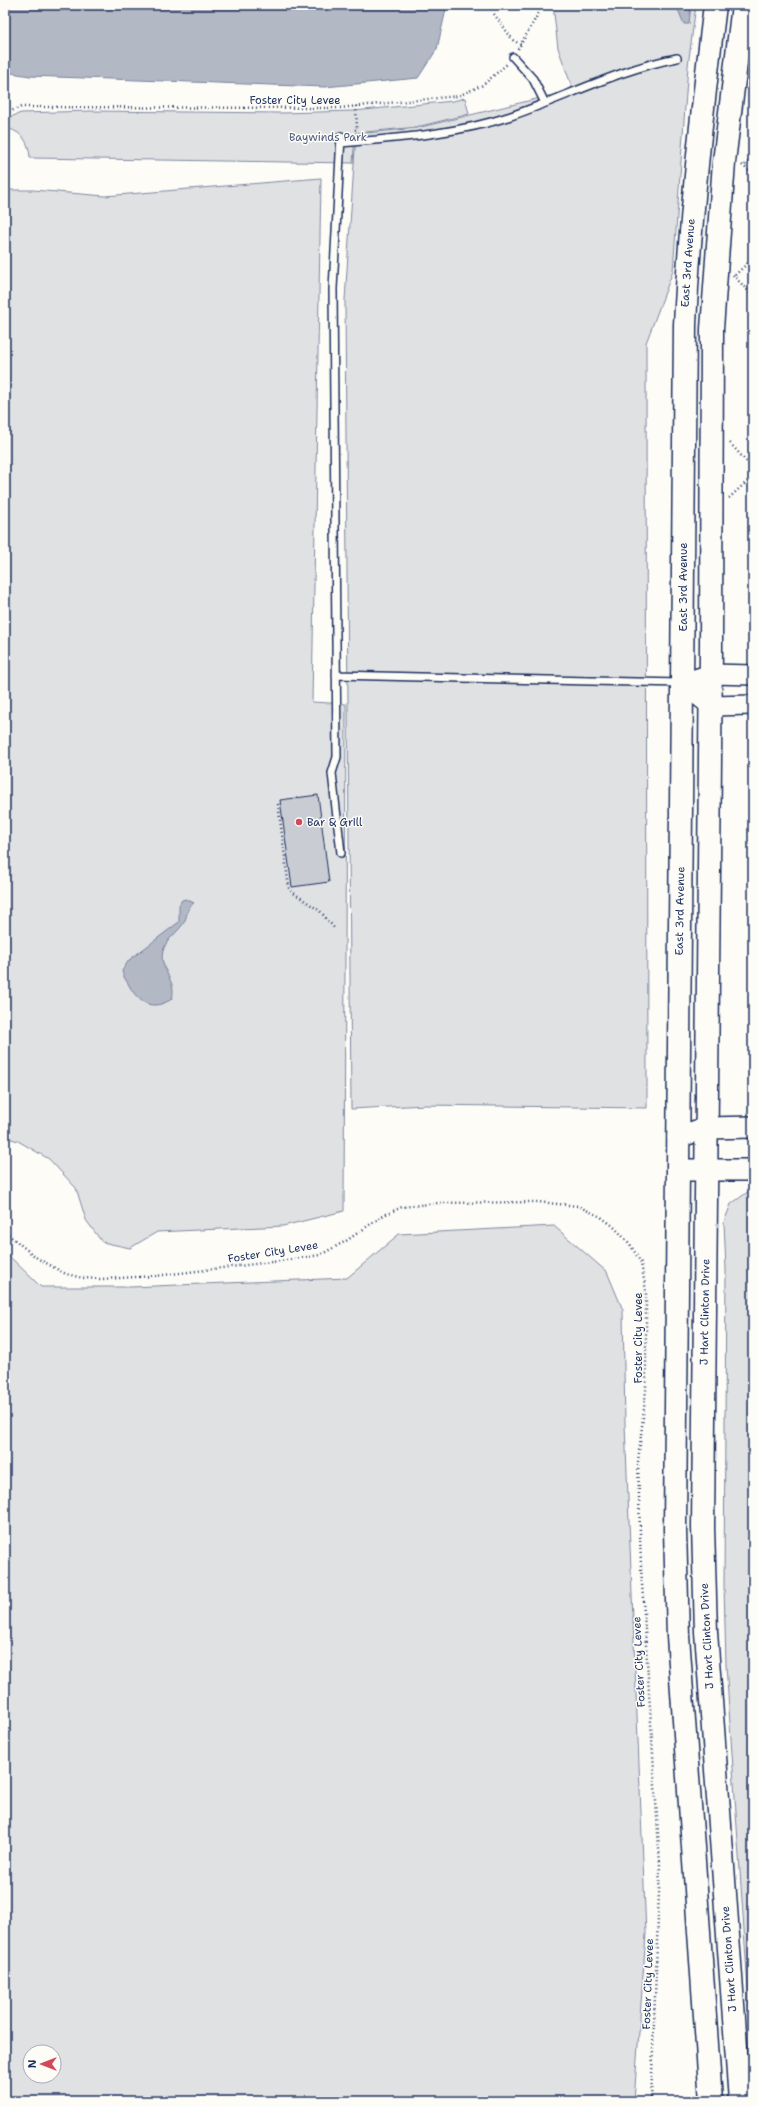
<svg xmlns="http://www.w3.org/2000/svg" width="758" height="2106" font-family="'Shantell Sans',sans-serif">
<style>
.green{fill:#e0e1e3;stroke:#7e88a0;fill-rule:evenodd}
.water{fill:#b3b8c5;stroke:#76819c}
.building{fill:#c9ccd3;stroke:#1b2f5e}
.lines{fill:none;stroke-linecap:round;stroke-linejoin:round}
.service-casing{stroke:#1b2f5e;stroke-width:10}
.tertiary-casing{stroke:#1b2f5e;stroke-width:22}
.secondary-casing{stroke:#1b2f5e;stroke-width:24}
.primary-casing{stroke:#1b2f5e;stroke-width:25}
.path{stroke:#1b2f5e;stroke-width:2.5;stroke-dasharray:1 3;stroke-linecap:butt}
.service{stroke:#fdfcf7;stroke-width:7}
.tertiary{stroke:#fdfcf7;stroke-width:19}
.secondary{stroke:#fdfcf7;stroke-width:21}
.primary{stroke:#fdfcf7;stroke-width:22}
.poi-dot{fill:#d1495b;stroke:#fdfcf7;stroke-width:1.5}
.labels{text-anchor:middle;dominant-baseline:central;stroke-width:3;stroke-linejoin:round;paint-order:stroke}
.street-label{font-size:11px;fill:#1b2f5e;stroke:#fdfcf7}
.park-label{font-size:11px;fill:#4c5c7f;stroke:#fdfcf7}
.poi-label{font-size:11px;fill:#1b2f5e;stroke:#fdfcf7;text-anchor:start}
</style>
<rect width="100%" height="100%" fill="#fdfcf7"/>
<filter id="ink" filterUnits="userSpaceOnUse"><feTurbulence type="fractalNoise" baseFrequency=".025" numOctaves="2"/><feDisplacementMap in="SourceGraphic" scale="8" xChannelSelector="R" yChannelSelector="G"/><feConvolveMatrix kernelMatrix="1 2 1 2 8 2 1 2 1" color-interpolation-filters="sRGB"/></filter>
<g filter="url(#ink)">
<!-- green -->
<path class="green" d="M553,5H696L688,66L673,271L646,343L647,1108L425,1105L351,1109L345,300L356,134L417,128L573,90L558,48Z
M465,98L469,114L417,127L355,133L353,163L30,158C29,142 22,131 5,128V119L21,113L91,111L281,113L354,111L453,101Z
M321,178L312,702L346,704L344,1211L283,1226L157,1232L130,1248L102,1242L86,1220L76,1188L49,1159L18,1141L5,1137V190H33L105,196Z
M749,1191H753V2062L726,1665L724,1586L726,1269L724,1222L731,1204Z
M554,1226L607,1272L623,1310L625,1424L646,1934L634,2101H5V1252L41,1287H130L347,1278L399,1234ZM30,2052H54V2076H30Z"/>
<!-- water -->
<path class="water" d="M5,5H447L437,49L418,78L325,87L30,76L5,72Z
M676,5H691L689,24H684Z
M186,899L194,903C186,907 188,917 183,924C177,933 168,938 164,948C156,968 178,980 172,998C170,1001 168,1001 164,1003C149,1009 138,1001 130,987C127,981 123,977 122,971L129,960L179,922V905L182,900Z"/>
<!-- building -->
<path class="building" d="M318,795L329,882L292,887L280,800Z"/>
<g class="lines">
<!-- service casing -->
<g class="service-casing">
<path id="service" d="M513,57L533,79L545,103
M341,143C399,138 457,134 511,116C566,97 620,69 677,58
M336,675L680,683
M341,853L332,773L337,757L333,289L341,136"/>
</g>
<!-- tertiary casing -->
<g class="tertiary-casing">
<path id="tertiary" d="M682,683L711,706L753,705
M682,683L711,674L753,675"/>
</g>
<!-- secondary casing -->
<g class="secondary-casing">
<path id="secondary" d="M678,1137L706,1128L753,1127
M678,1170H753"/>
</g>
<!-- primary casing -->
<g class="primary-casing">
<path id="primary" d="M711,2101L678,1636L675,1530L685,325C690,218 702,112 715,5
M740,2101L706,1632L703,1527L711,649L712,329L724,162L743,5"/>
</g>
<!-- path -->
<path class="path" d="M494,14L513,40L521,45
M518,49L537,16L540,5
M5,113L22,107L339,108L458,96L483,85L507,64
M355,130L357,129L356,106
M742,165L753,174
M745,165L753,157
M733,275L753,296
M735,275L753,258
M730,443L753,469
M729,498L753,476
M278,804L289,888L292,892L320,911L335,929
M5,1232L37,1258L66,1274L83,1278L101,1279L155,1276L280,1261L320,1255L346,1241L384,1215L402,1207L438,1203L538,1202L578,1206L601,1217L613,1226L630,1244L641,1263L646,1291V1390L638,1462L641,1567L660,1864L651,2101"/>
<!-- service -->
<use href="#service" class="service"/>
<!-- tertiary -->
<use href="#tertiary" class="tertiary"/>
<!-- secondary -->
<use href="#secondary" class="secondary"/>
<!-- primary -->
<use href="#primary" class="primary"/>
</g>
</g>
<!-- markers -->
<circle class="poi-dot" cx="299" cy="822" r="4"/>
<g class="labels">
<!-- street labels -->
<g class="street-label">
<text x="295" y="100">Foster City Levee</text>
<text transform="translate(688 263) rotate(-86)">East 3rd Avenue</text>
<text transform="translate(683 587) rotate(-90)">East 3rd Avenue</text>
<text transform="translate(680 911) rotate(-89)">East 3rd Avenue</text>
<text transform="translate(273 1252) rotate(-9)">Foster City Levee</text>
<text transform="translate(705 1312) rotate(-89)">J Hart Clinton Drive</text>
<text transform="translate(638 1338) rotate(-90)">Foster City Levee</text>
<text transform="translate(707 1636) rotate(-93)">J Hart Clinton Drive</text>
<text transform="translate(639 1662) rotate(-93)">Foster City Levee</text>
<text transform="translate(729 1959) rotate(-94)">J Hart Clinton Drive</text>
<text transform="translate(648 1984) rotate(-88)">Foster City Levee</text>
</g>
<!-- park labels -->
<g class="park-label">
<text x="328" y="137">Baywinds Park</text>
</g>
<!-- poi labels -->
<g class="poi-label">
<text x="307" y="822">Bar &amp; Grill</text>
</g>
</g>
<!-- margin -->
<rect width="758" height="2106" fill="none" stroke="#fdfcf7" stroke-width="20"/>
<rect x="10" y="10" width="738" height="2086" fill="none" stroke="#1b2f5e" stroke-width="1.5" filter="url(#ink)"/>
<!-- north arrow -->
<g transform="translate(42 2064) rotate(270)"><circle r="19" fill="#fdfcf7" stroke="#a3aaba"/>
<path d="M0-3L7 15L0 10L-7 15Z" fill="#d1495b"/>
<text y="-6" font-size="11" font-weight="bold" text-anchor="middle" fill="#1b2f5e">N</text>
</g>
</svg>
